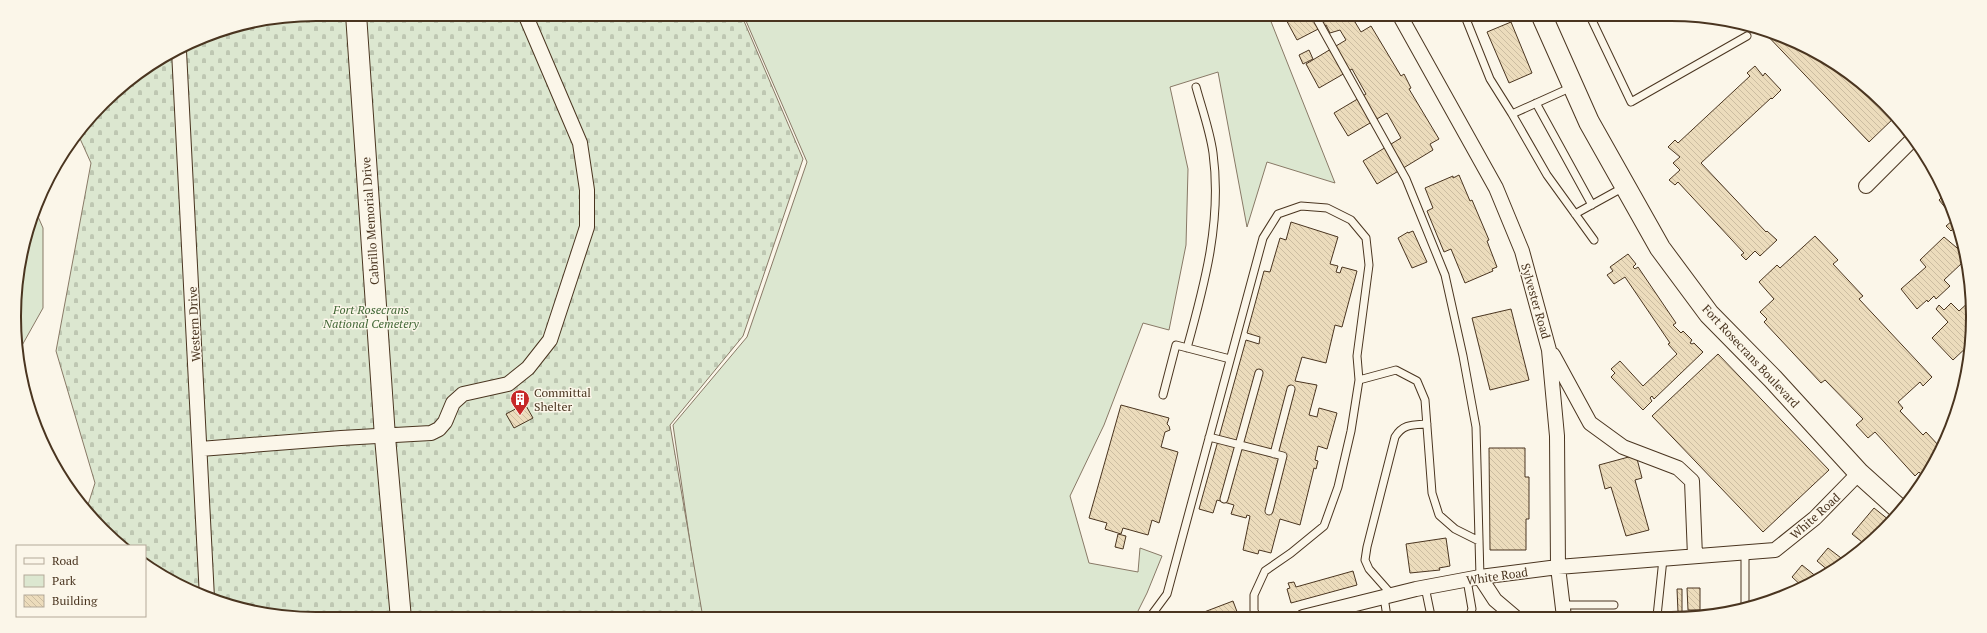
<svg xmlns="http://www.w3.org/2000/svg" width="1987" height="633" font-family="'PT Serif',serif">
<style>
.green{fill:#dce7d0;stroke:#887966}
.cemetery{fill:url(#cemetery-stones);stroke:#887966}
.building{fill:url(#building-back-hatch);stroke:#4a3520}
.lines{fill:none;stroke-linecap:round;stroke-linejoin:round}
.lane-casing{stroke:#4a3520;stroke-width:9}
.street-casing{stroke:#4a3520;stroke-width:16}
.secondary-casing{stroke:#4a3520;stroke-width:22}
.lane{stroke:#fbf6e9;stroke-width:7}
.street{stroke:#fbf6e9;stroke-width:14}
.secondary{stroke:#fbf6e9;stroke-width:20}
.labels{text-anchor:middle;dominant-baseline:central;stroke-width:3;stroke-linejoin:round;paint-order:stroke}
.street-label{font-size:12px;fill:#4a3520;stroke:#fbf6e9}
.park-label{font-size:12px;font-style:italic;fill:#436837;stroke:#fbf6e9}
.poi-label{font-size:12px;fill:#4a3520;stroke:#fbf6e9;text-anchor:start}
.rim{fill:none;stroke:#4a3520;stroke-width:2}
</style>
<defs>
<pattern id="cemetery-stones" width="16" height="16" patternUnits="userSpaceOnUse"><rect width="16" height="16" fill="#dce7d0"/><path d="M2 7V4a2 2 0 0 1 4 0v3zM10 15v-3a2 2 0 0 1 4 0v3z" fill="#bec7b2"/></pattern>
<pattern id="building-back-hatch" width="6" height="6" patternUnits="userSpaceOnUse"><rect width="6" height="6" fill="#ecdcbc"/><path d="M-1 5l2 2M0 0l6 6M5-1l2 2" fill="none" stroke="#ccbda1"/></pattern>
</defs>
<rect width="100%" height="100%" fill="#fbf6e9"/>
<!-- green -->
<path class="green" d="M743,14H1268L1335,183L1267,162L1247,227L1218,72L1170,87L1188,169L1186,245L1169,330L1143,323L1104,425L1070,496L1089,563L1138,572L1140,548L1162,556L1147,593L1135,617L701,618L673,425L747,337L807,162Z
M36,212L43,228V308L20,349L22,379L15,336L17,277Z"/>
<!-- cemetery -->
<path class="cemetery" d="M317,14H741L803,159L743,336L670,425L703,618L317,619L257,613L201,596L148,568L145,565V546H122L103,531L86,511L95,483L56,351L91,163L77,132L117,89L201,37L258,20Z"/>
<!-- building -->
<path class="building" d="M1283,14H1363L1365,17L1355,22L1361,32L1371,26L1401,76L1404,74L1411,88L1409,89L1439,139L1430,144L1433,150L1377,184L1363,161L1401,138L1387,113L1348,136L1334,113L1366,94L1352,69L1319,88L1306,64L1346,40L1340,30L1330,33L1326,25L1297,40Z
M1511,22L1532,73L1509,83L1487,32Z
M1761,29L1786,37L1839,65L1885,103L1896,116L1869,142Z
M1309,50L1313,59L1303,64L1299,55Z
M1755,66L1763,76L1765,73L1781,90L1772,99L1771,98L1701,163L1766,232L1767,231L1777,240L1760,256L1755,251L1746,260L1741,255L1744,253L1678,182L1675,185L1669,180L1680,170L1673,163L1680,157L1668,147L1675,140L1678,143L1750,76L1747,73Z
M1459,175L1470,201L1472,200L1489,240L1487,241L1497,267L1492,269L1493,271L1465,283L1451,249L1444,252L1427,211L1433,208L1425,188L1453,176V178Z
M1946,193L1958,228L1956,226L1951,231L1946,226L1952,221L1949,219L1952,216L1939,200Z
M1291,222L1338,237L1330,264L1338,266L1336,272L1340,273L1342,267L1357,271L1342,327L1335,325L1326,363L1302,357L1295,381L1317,385L1309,415L1317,417L1319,408L1337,413L1327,449L1318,446L1315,460L1318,461L1316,469L1314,468L1300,525L1280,519L1271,553L1259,550L1258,554L1243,550L1250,516L1247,515L1246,518L1231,514L1234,505L1217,500L1213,513L1199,509L1246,340L1259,344L1260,337L1247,333L1264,271L1270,272L1280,238L1286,240Z
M1413,231L1427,262L1412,268L1398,238L1408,232V233Z
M1815,236L1838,260L1833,264L1863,296L1859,299L1932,377L1923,386L1920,382L1898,402L1903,408L1900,411L1923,435L1926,432L1940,447L1932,468L1924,478L1919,472L1915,476L1875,432L1868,438L1856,425L1863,419L1825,380L1821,383L1764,322L1767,319L1760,312L1774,299L1759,282L1777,265L1780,268Z
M1944,237L1963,253L1965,251L1968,269L1962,263L1944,280L1950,286L1936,299L1934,296L1928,302L1927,300L1917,309L1901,289L1926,267L1920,260Z
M1628,254L1636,264L1633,267L1635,269L1638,267L1676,323L1673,325L1681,333L1683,331L1692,340L1690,343L1692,344L1694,343L1703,352L1654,399L1652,396L1650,398L1652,401L1643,410L1611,377L1615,373L1611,369L1620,361L1643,386L1677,354L1668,344L1670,343L1625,277L1614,284L1607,275L1613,271L1610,267Z
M1971,300L1973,317L1970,344L1953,360L1932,338L1948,322L1936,309L1939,305L1944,310L1951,303L1959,311Z
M1511,309L1529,380L1490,390L1472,318Z
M1718,354L1829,470L1763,532L1652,416Z
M525,404L533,418L514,428L506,414Z
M1121,405L1169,418L1167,424L1169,426L1170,430L1165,432L1161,447L1178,452L1159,523L1152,520L1148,535L1123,528L1121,534L1105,529L1107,523L1089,518Z
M1489,448H1525V477H1529V519H1526V550H1490Z
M1636,455L1642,478L1635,480L1649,530L1626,536L1611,487L1605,489L1599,465Z
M1874,508L1889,520L1867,546L1852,534Z
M1118,534L1126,536L1123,549L1115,547Z
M1446,538L1450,566L1439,568L1440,570L1410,573L1406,544Z
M1828,548L1845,561L1829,571L1817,561Z
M1802,565L1818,578L1804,588L1792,577Z
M1353,571L1357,585L1291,603L1287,589L1290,588L1288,583L1294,582L1296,587Z
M1687,588H1700V610H1688Z
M1677,589H1682V612H1678Z
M1233,601L1239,617H1191Z"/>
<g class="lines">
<!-- lane casing -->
<g class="lane-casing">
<path id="lane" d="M1314,14L1406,179L1445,275L1463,356L1476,427L1480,577
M1464,14L1490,79L1512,114
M1589,14L1631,102L1747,36
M1572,87L1512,114L1547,175L1594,240
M1536,103L1592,205
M1575,214L1624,187
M1187,348C1205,283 1222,220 1213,153C1210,131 1202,109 1196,87
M1163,395L1176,345L1230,359
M1209,437L1283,456L1269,511
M1274,454L1291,389
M1224,499L1259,373
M1745,552V606
M1467,580L1472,609L1469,617
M1425,587L1431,616
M1392,595L1369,569L1365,560L1367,547L1395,437C1403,424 1412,425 1427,424
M1384,597L1387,617
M1563,605H1614
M1657,616L1663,559
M1150,617L1167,594L1263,238L1278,214L1301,206L1327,208L1351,220L1366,238L1369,265L1357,356L1359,380
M1256,617L1254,610V595L1265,571L1291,553L1324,526L1338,487L1351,431L1359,380L1396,370L1417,381L1425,400L1432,493L1439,515L1455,529L1479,541"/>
</g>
<!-- street casing -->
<g class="street-casing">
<path id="street" d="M1399,14L1496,188L1522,251L1549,350L1557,436L1558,567L1564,617
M179,51L207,598
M1866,186L1914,138
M1553,355L1590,423L1623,447L1678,468L1692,481L1695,556
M200,449L341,438L431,433L439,429L445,422L453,403L463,394L508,384L528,368L550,340L587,227V190L580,143L525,14
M1480,577L1495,600L1515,617
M1303,617L1416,589L1480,577L1558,567L1775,550L1815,518L1859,473"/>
</g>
<!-- secondary casing -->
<g class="secondary-casing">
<path id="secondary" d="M356,14L385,437L401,619
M1541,14L1589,122L1660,248L1709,314L1773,379L1859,473L1899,509"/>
</g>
<!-- lane -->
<use href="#lane" class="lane"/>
<!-- street -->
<use href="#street" class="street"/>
<!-- secondary -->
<use href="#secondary" class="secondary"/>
</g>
<!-- icons -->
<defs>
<g id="building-pin" transform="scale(1)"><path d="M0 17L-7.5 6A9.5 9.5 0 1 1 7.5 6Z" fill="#c62828" stroke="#fbf6e9"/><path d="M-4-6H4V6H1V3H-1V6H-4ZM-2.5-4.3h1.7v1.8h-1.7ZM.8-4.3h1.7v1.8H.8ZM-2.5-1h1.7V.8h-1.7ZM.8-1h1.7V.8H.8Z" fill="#fff"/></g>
</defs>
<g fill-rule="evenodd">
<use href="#building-pin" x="520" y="399"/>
</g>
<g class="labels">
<!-- street labels -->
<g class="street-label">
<text transform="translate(370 221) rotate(-94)">Cabrillo Memorial Drive</text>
<text transform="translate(1536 301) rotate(74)">Sylvester Road</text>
<text transform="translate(194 324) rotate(-93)">Western Drive</text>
<text transform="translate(1751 356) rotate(47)">Fort Rosecrans Boulevard</text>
<text transform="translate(1815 516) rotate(-42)">White Road</text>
<text transform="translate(1497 576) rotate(-8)">White Road</text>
</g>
<!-- park labels -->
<g class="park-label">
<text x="371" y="309">Fort Rosecrans<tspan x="371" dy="14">National Cemetery</tspan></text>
</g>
<!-- poi labels -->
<g class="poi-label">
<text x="534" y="392">Committal<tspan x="534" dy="14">Shelter</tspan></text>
</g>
</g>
<!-- crop -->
<path d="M0 0H1987V633H0ZM316 21H1671A295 295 0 0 1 1966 316V317A295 295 0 0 1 1671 612H316A295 295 0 0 1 21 317V316A295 295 0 0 1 316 21Z" fill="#fbf6e9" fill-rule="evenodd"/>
<path class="rim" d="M316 21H1671A295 295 0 0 1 1966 316V317A295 295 0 0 1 1671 612H316A295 295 0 0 1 21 317V316A295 295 0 0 1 316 21Z"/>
<!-- legend -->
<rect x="16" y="545" width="130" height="72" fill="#fbf6e9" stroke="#b4a999"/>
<rect x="24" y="558" width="20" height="6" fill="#fbf6e9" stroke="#b4a999"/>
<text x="52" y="565" font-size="12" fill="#4a3520">Road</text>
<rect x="24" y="575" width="20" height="12" fill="#dce7d0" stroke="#b4a999"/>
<text x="52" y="585" font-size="12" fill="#4a3520">Park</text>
<rect x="24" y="595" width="20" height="12" fill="url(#building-back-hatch)" stroke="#b4a999"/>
<text x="52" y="605" font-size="12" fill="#4a3520">Building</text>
</svg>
